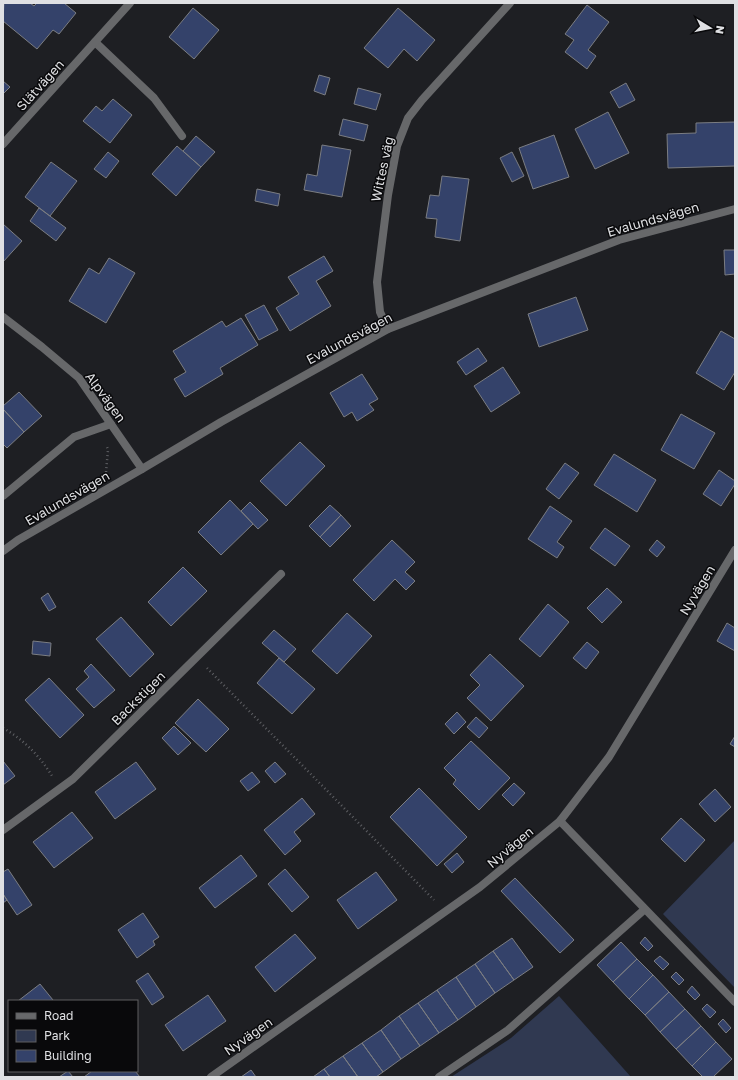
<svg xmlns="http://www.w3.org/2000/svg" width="738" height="1080" font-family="'Golos Text',sans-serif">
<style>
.green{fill:#303951}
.building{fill:#34426a;stroke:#7b7d82}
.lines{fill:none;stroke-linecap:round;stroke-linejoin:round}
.path{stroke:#5e5f63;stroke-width:2.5;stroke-dasharray:1 3;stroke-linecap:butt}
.service{stroke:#67686a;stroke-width:8}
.minor{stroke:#67686a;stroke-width:8}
.tertiary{stroke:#67686a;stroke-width:8}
.labels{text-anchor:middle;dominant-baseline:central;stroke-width:3;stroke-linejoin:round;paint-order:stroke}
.street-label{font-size:13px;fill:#dfe0e3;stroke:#09090b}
</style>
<rect width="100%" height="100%" fill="#1e1f23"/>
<!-- green -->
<path class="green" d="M735,840V988L663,914Z
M559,996L631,1077H451L511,1038Z"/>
<!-- building -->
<path class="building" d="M4,3H30L34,6L37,3H64L76,13L59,34L53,30L37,49L3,21Z
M587,5L609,22L588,50L596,56L587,69L565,52L574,40L565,34Z
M193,8L219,30L194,59L169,37Z
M398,8L435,40L417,61L404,49L388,68L364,48Z
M319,75L330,78L325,95L314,91Z
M3,81L10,87L3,94Z
M626,83L635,100L619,108L610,92Z
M358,88L381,94L376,110L354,104Z
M113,99L132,115L110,143L83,121L96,106L102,111Z
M608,112L629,153L595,169L575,129Z
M343,119L368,125L364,141L339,135Z
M735,122V166L668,168L667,134L696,133V123Z
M554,135L569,177L533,189L519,148Z
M196,136L215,152L201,167L183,151Z
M322,145L351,150L342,197L304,190L307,174L317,176Z
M177,146L201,167L176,196L152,174Z
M108,152L119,161L106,178L94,169Z
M512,152L524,176L512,182L500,158Z
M51,162L77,181L50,216L25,197Z
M442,176L469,179L460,241L435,237L437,219L426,218L430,195L439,196Z
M257,189L280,194L278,206L255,201Z
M39,208L66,228L56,241L30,221Z
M3,224L22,241L3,262Z
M724,250H735V274L725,275Z
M324,256L333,271L316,281L331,306L290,331L276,308L299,294L288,277Z
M109,258L135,273L106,323L69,301L89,268L99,274Z
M576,297L588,330L539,347L528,314Z
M264,305L278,330L259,340L245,315Z
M241,318L258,345L220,368L223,374L185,397L174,379L186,372L173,351L222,321L226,327Z
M721,331L735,339V372L724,390L696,373Z
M478,348L487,361L466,375L457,362Z
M503,367L520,393L491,412L474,386Z
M362,374L378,399L369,404L374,410L357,421L352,412L344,417L330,393Z
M19,392L42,416L24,432L3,409V406Z
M3,409L24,432L7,448L3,444Z
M681,414L715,433L694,469L661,450Z
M300,442L325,466L286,506L260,481Z
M614,454L656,480L637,512L594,485Z
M565,463L579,473L559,499L546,489Z
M719,470L735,481V484L721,506L703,494Z
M230,500L253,524L221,555L198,532Z
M250,502L268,520L258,529L241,511Z
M330,505L341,515L320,537L309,526Z
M550,506L572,521L557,542L564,547L557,558L528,539Z
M341,515L351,526L330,547L320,537Z
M605,528L630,546L615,566L590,548Z
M392,540L415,562L405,572L415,581L406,590L395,579L374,601L353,580Z
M657,540L665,547L657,557L649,550Z
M183,567L207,591L171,626L148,602Z
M607,588L622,602L602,623L587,608Z
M48,593L56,607L49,611L41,598Z
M548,604L569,622L540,657L519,639Z
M347,613L372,636L337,674L312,651Z
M121,617L154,654L130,677L96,639Z
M727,623L735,628V651L717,641Z
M274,630L296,649L284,662L262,643Z
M33,641L51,643L50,656L32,654Z
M587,642L599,652L586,669L573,658Z
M490,654L524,686L491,721L467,698L480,685L470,675Z
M279,658L315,689L292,714L257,683Z
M91,664L115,690L94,708L76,689L89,677L84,671Z
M49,678L84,715L60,738L25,700Z
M198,699L229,729L206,752L175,723Z
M457,712L466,722L454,734L445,724Z
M476,717L488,728L479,738L467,727Z
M174,726L191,743L178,755L162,738Z
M735,736V747L730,744Z
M471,741L510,778L479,810L453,784L456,780L444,768Z
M3,761L15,776L3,785Z
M136,762L156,789L115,819L95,792Z
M275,762L286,774L275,783L265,771Z
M252,772L260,782L248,791L240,781Z
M514,783L525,793L513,806L502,795Z
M419,788L467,837L437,866L390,817Z
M715,789L731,807L715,822L699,804Z
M302,798L315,814L294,832L301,841L285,855L264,830Z
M72,812L93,838L54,868L33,842Z
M681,818L705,840L685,862L661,839Z
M457,853L464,862L452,873L444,864Z
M241,855L257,876L215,908L199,888Z
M8,869L32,905L17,915L3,894V872Z
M285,869L309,897L292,912L268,884Z
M376,872L397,900L358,929L337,900Z
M515,878L574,940L560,953L501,891Z
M3,894L7,900L3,903Z
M143,913L159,937L153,941L155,945L137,958L118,930Z
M295,934L316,958L275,992L255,967Z
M645,937L653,946L648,951L640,943Z
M512,938L533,967L514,980L493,951Z
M621,942L637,959L613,982L597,965Z
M493,951L514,980L495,993L475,964Z
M660,956L669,964L663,970L654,961Z
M637,959L653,975L629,999L613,982Z
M475,964L495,993L476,1007L456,977Z
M676,972L684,980L679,985L671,977Z
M148,973L164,997L152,1005L136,981Z
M653,975L669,992L645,1015L629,999Z
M456,977L476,1007L458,1020L437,990Z
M40,984L53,1000L52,1001H18Z
M692,986L700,995L695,1000L687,992Z
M437,990L458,1020L439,1033L418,1003Z
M669,992L685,1009L660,1032L645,1015Z
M208,995L226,1021L183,1051L165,1025Z
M418,1003L439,1033L420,1046L399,1016Z
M707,1004L716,1012L710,1018L702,1009Z
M685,1009L701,1026L676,1049L660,1032Z
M399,1016L420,1046L401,1059L381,1030Z
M723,1019L731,1028L726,1033L718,1024Z
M701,1026L716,1042L692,1066L676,1049Z
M381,1030L401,1059L383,1072L362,1043Z
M716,1042L732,1059L713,1077H703L692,1066Z
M362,1043L383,1072L376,1077H358L343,1056Z
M343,1056L358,1077H330L324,1069Z
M324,1069L330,1077H313Z
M251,1070L256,1077H241Z
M68,1071L73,1077H59Z
M92,1071H135L140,1077H84Z"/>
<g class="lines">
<!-- path -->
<path class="path" d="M106,472L108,450L107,447
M207,668L434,900
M3,728C23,739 40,756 52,776"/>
<!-- service -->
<path class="service" d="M95,42L154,98L182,136
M3,496L74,437L111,424
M560,821L735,1002
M439,1077L508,1030L645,909"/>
<!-- minor -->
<path class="minor" d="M3,144L130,3
M3,317L42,347L79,378L142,469
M388,329L380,312L377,282L388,195L397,146L408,118L422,100L510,3
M3,830L73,779L281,574
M211,1077L480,887L560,821L609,757L735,550"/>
<!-- tertiary -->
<path class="tertiary" d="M3,551L18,540L142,469L221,422L388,329L619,240L735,209"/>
</g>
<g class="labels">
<!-- street labels -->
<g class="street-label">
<text transform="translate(40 85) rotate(-48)">Slätvägen</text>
<text transform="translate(382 169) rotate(-78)">Wittes väg</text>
<text transform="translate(653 219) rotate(-16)">Evalundsvägen</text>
<text transform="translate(349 338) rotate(-28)">Evalundsvägen</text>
<text transform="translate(106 397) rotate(54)">Alpvägen</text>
<text transform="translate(67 498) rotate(-30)">Evalundsvägen</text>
<text transform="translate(697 590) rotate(-59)">Nyvägen</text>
<text transform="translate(138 698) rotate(-45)">Backstigen</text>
<text transform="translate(510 847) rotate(-40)">Nyvägen</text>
<text transform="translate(248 1036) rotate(-35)">Nyvägen</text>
</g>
</g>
<!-- border -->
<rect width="738" height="1080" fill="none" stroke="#dfe0e3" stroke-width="8"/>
<!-- legend -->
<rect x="8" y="1000" width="130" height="72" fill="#09090b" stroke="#5f5f61"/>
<rect x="16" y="1013" width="20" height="6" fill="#67686a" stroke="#5f5f61"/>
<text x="44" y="1020" font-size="12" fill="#dfe0e3">Road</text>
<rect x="16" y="1030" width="20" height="12" fill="#303951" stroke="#5f5f61"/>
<text x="44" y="1040" font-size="12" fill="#dfe0e3">Park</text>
<rect x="16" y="1050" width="20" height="12" fill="#34426a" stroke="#5f5f61"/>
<text x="44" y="1060" font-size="12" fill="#dfe0e3">Building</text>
<!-- north arrow -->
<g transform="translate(710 28) rotate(100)" stroke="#09090b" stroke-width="3" paint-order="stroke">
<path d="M0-3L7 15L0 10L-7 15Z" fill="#dfe0e3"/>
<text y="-6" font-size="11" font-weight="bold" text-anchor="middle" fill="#dfe0e3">N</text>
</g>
</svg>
